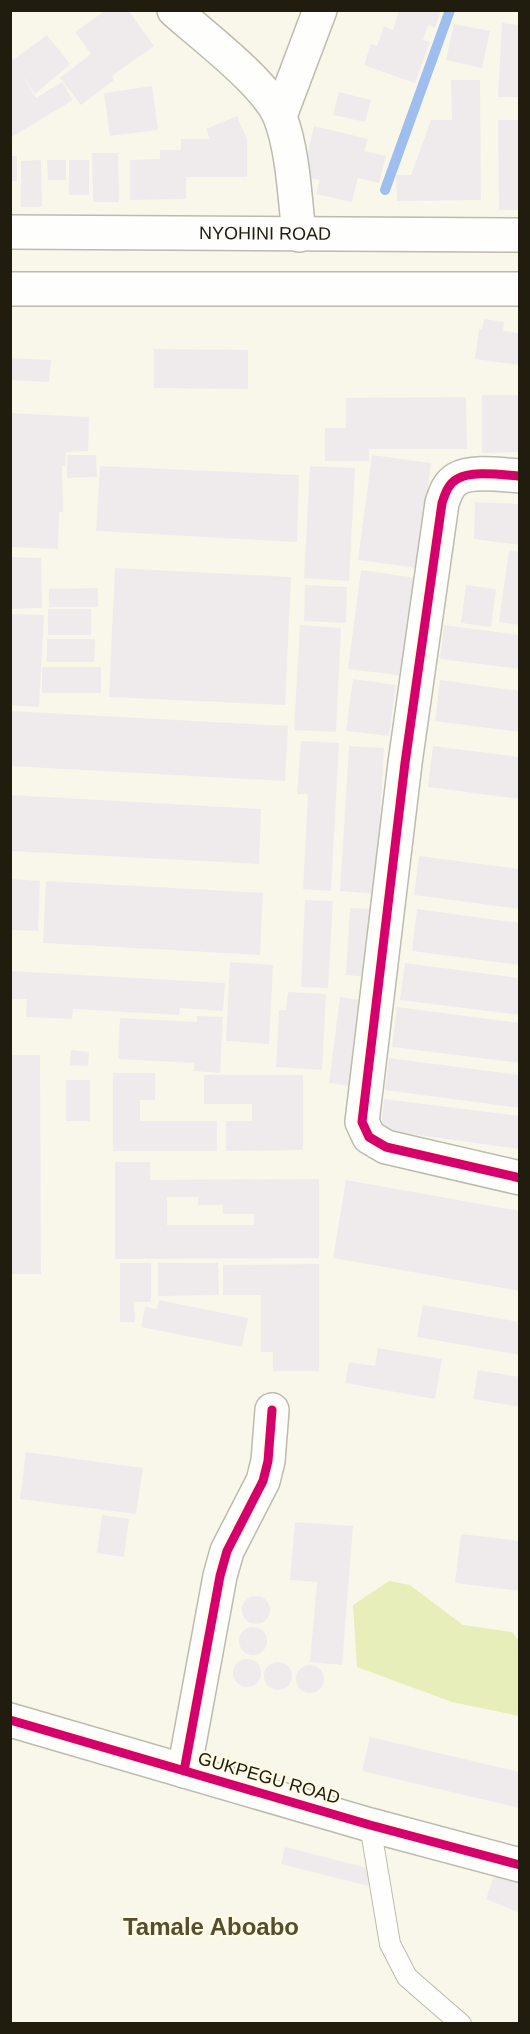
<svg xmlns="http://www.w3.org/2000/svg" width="530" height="2034" font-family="Arial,sans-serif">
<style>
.green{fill:#e7eeb9}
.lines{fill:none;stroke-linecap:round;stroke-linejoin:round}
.stream{stroke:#9dbeee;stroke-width:10}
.building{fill:#efebec;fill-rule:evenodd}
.service-casing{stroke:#bdbaae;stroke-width:22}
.minor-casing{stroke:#bdbaae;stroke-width:36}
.tertiary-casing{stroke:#bdbaae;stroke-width:36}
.secondary-casing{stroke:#bdbaae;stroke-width:36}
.service{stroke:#fefefc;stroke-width:20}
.minor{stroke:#fefefc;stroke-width:33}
.tertiary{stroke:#fefefc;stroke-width:33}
.secondary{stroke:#fefefc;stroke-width:33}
.cycleway-casing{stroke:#fffbe4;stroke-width:13}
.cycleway{stroke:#d6006c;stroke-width:9}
.labels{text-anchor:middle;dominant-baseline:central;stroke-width:4.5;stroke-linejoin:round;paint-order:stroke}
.street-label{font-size:18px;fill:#201d0f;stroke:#fffbe4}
.district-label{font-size:24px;font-weight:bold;fill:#554e2e;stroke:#fffbe4}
</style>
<rect width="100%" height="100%" fill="#f9f7ea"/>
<!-- green -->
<path class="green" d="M389,1581L410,1585L463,1625L512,1632L519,1641V1716L452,1702L357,1667L353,1605Z"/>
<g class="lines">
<!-- stream -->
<path class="stream" d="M385,190L450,10"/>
</g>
<!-- building -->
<path class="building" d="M106,10H128L154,46L112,76L114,80L81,105L60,78L91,54L75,32Z
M399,10H441L435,28L428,25L423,40L430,42L415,83L364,65L371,44L377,46L384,26L393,30Z
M502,23L520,25V97H498Z
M454,24L490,31L482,68L446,60Z
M47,35L70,64L35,94L20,72L36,98L62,82L73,100L10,138V56L13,60Z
M451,80H480L481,200L397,201L396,175H411L431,120H452Z
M152,86L158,130L110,136L104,93Z
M339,92L371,100L365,122L333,115Z
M237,116L247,139V177H186V199L130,200V160L160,159V150H181V139H210L206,129Z
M498,120H520V210H499Z
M314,126L368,139L364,151L386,156L379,183L358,178L352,202L316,194L320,180L302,176Z
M92,153H118L119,202H93Z
M10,156H17V181H10Z
M41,160L42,207H21V161Z
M47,160H66V180H48Z
M69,160H89V195H69Z
M484,319L504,322L503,331L520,333V365L475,359L479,329H482Z
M154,349L248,350V389L154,388Z
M10,358L51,360L49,382L10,380Z
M482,395H520V452L482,453Z
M466,397L467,449H369V461H325V428H346V398Z
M10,413L89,417L88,451L66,452L65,466L62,465L63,512H59L58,549L10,547Z
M67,455H96L97,477L67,478Z
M372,455L431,463L417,568L358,560Z
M100,466L299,475L297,542L96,531Z
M310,466L355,468L349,581L304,578Z
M475,502L520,504V545L474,539Z
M509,550L520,552V625L499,622Z
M10,557L41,558L42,608L10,609Z
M115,568L291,577L285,705L109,697Z
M361,570L417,578L404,676L348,669Z
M305,585L347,587L346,623L304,621Z
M466,585L496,589L491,627L461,623Z
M98,588V607H49V589Z
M48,609H91V635H48Z
M10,614L44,615L39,707L10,705Z
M300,625L341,628L336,732L294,730Z
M444,625L520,635V669L440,659Z
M47,639H95L94,662H47Z
M42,667H101V693H42Z
M353,679L396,685L389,736L346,731Z
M440,680L520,691V732L435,721Z
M10,711L288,726L285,781L10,766Z
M301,741L339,743L331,891L303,889L308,794H297Z
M349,746L384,748L376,894L340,891Z
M433,746L520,757V799L428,787Z
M10,795L261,809L259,864L10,851Z
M419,856L520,869V909L414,895Z
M10,879L40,881L38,931L10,930Z
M46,881L263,893L260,955L43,943Z
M305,900L333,901L328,988L301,987Z
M350,908L374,909L370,977L346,975Z
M417,909L520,923V965L412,951Z
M230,962L273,965L269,1044L226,1041Z
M405,963L520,978V1015L400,1000Z
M10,971L225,983L223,1011L180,1008L179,1015L73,1009L72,1019L26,1017L27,999H10Z
M288,992L326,994L322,1070L276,1067L279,1010H286Z
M340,997L367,1001L356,1087L329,1083Z
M397,1007L520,1023V1063L392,1047Z
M197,1016L223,1017L220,1073L194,1071V1063L118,1059L120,1018L197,1022Z
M71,1050L89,1052L88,1066L70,1065Z
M10,1055H40L41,1274H10Z
M389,1058L520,1075V1108L385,1090Z
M113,1073H155V1100H140V1121H217V1151H113Z
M204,1075H303V1150L226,1151V1121H252V1104H204Z
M66,1080H90V1121H66Z
M384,1099L520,1116V1149L381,1130Z
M115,1162H150V1180L319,1179V1258L115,1259ZM167,1197H198V1205H223V1214H254V1225H167Z
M346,1180L520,1211V1291L333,1258Z
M120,1263H151V1302H134L135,1322H120Z
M158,1263H218L219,1295L158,1296Z
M319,1264V1371H273V1352H261V1295H223V1265Z
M159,1300L248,1318L242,1347L141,1327L145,1307L157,1309Z
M423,1305L520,1322V1355L417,1337Z
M378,1348L442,1359L435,1399L345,1383L349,1362L375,1366Z
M478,1370L520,1377V1407L473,1399Z
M26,1452L143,1468L136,1514L20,1499Z
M102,1515L129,1519L124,1557L97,1553Z
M295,1522L353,1526L342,1665L310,1662L317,1582L290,1580Z
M461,1534L520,1541V1591L455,1583Z
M242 1610a14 14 0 1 1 28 0a14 14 0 1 1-28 0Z
M239 1641a14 14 0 1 1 28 0a14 14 0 1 1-28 0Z
M233 1673a14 14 0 1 1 28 0a14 14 0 1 1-28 0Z
M264 1676a14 14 0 1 1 28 0a14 14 0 1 1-28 0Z
M296 1679a14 14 0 1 1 28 0a14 14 0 1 1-28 0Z
M370,1737L520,1772V1808L362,1771Z
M285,1847L372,1869L368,1886L281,1864Z
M497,1867L520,1875V1913L486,1899Z"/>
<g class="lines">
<!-- service casing -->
<g class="service-casing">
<path id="service" d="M370,1825L390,1944L407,1977L461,2024"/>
</g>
<!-- minor casing -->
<g class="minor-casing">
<path id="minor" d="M174,10C203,36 267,84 280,117C293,150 295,199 299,235
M280,116L320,10
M520,476C503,475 471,470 457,479C448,484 445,494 442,503L405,763L362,1122L369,1137L386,1147L520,1178
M184,1771L220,1576L227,1551L263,1481L268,1461L272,1410"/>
</g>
<!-- tertiary casing -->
<g class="tertiary-casing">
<path id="tertiary" d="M10,1720L370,1825L520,1865"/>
</g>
<!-- secondary casing -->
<g class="secondary-casing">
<g id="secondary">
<path id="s1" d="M10,232L520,235"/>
<path d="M10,289H520"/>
</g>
</g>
<!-- service -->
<use href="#service" class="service"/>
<!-- minor -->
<use href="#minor" class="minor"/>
<!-- tertiary -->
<use href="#tertiary" class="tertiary"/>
<!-- secondary -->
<use href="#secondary" class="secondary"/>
<!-- cycleway casing -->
<g class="cycleway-casing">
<path id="cycleway" d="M520,476C503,475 471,470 457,479C448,484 445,494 442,503L405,763L362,1122L369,1137L386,1147L520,1178
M10,1720L370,1825L520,1865
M184,1771L220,1576L227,1551L263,1481L268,1461L272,1410"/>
</g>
<!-- cycleway -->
<use href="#cycleway" class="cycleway"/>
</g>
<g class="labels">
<!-- street labels -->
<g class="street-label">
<text stroke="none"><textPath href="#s1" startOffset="255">NYOHINI ROAD</textPath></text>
<text transform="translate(269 1778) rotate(16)">GUKPEGU ROAD</text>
</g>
<!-- district labels -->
<g class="district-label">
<text x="211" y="1926">Tamale Aboabo</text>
</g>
</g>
<!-- border -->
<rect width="530" height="2034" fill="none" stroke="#201d0f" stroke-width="24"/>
</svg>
